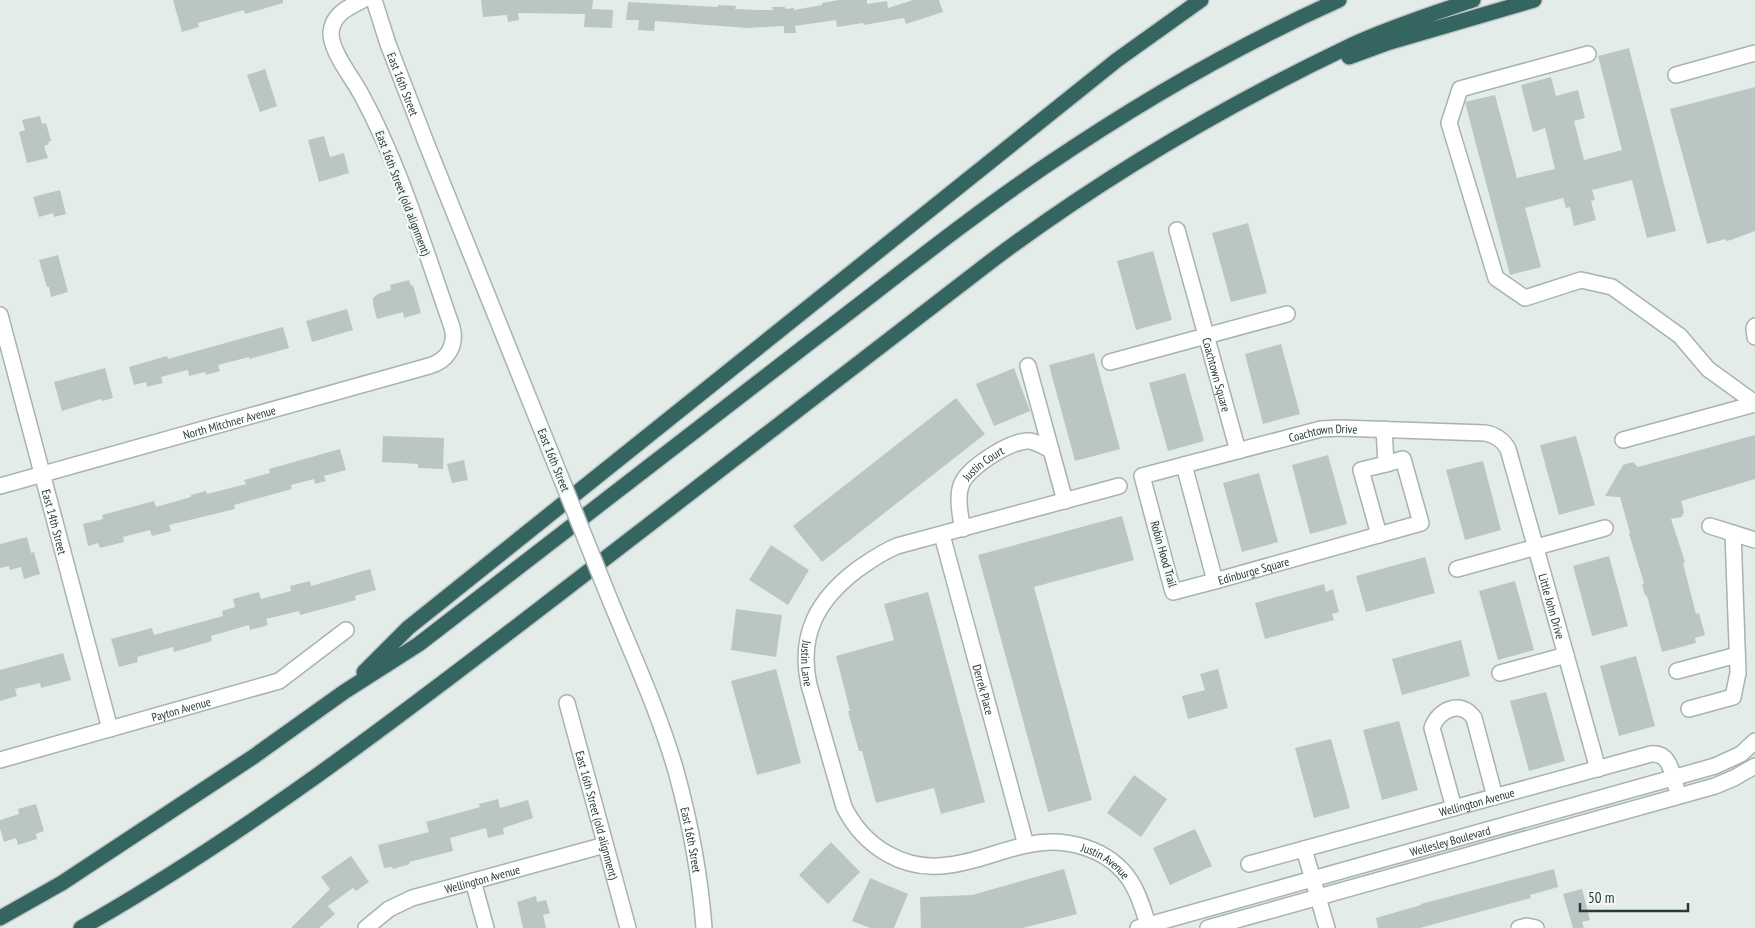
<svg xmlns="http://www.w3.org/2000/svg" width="1755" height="928" font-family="'PT Sans Narrow',sans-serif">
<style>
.building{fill:#bac6c3}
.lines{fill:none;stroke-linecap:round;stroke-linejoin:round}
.minor-casing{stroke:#a7b3b0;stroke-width:18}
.highway-casing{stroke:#c2c8c7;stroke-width:18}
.minor{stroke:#fff;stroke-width:15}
.highway{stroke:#346561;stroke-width:15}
.minor-bridge-casing{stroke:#a7b3b0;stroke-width:18;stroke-linecap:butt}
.minor-bridge{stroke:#fff;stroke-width:15}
.labels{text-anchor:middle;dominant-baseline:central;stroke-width:5;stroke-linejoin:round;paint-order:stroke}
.street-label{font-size:12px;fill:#253b38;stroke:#f4f9f7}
</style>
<rect width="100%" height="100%" fill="#e4ece9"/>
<!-- building -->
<path class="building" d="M173,0H283V3L245,14L244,10L198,23L199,27L182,32Z
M481,0H593L592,9L613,10L612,28L584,27L585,14L518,13L519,20L508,22L507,15L483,17Z
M839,0H867V4L887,1L888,8L913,0H939L943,12L906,24L904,18L864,25L863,23L837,27L836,20L795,26L796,33H784V26L747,28L655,21L654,31L638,30L639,20H626L628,2L718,7V5L736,6L735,9L759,10H773L772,7H785V9L794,8V10L822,5V3Z
M1629,48L1676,231L1647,238L1632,180L1592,190L1595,200L1591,201L1596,220L1574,226L1570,207L1566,208L1563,198L1525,208L1541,267L1510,275L1465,102L1495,95L1517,178L1555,169L1545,128L1533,132L1521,85L1551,77L1556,96L1578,90L1585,118L1574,121L1584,160L1622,150L1598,56Z
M265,69L277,106L260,112L247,75Z
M1755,87V231L1731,240L1726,241V239L1707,244L1670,109Z
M40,116L42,124L46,123L51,141L48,142L49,144L44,146L48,158L27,163L19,132L25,130L22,120Z
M324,136L330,157L344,153L349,173L319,182L308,140Z
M60,190L66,214L54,217L53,213L39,217L33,197Z
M1248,223L1267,293L1231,302L1212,233Z
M1153,251L1172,320L1136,330L1117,261Z
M58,255L68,292L51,297L49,287H47L39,260Z
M409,280L411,286L413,285L421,313L404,318L403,312L377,319L373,304V298L378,294L391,290L390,285Z
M347,309L353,330L312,342L306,321Z
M283,327L289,348L249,359V357L218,365L220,371L206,375L205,372L189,376L188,370L161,377L163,383L147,387L146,382L134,385L129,367L167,356L168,359Z
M1281,344L1300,414L1263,424L1245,354Z
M1094,353L1120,449L1075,461L1049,365Z
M105,368L113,398L102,401L101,399L62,411L54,382Z
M1014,368L1030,411L994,426L976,384Z
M1185,373L1204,441L1168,451L1149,383Z
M956,398L985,434L822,562L793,526Z
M1755,435V479L1681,501L1684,512L1682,517L1671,519L1685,562L1683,563L1696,614L1699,613L1705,635L1695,638L1696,643L1662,652L1647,596L1645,595L1642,585L1644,583L1629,534L1630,533L1620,497L1605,496L1623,465L1633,462L1638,467Z
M383,436L444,438L443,469L418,468V464L382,462Z
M1576,436L1595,505L1559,515L1540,445Z
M340,449L346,470L324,476L326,481L315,484L314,479L291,485L292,489L234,505L235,509L169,525L171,531L152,536L150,530L123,537L124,542L100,548L98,543L88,546L83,524L103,519L102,515L154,501L156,507L191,497V495L206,491L207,494L246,484L244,480L270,473L269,469Z
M1328,455L1347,524L1310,534L1292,465Z
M464,460L468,480L452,483L447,464Z
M1483,461L1501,530L1465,540L1446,470Z
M1259,473L1278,542L1242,552L1223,483Z
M1122,516L1134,560L1034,587L1092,800L1048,812L978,555Z
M27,537L31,553L34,552L40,574L24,579L21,567L10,570L9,566L0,568V544Z
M771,545L809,570L788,605L749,580Z
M1609,556L1628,626L1592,636L1573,566Z
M1425,557L1435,593L1366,612L1356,576Z
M370,569L376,590L355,596L356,600L300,615L299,611L266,619L268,625L250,630L249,625L211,636L212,641L174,652L173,647L137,657L138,662L119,667L111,639L152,628L154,635L223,616L222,611L235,607L233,599L259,592L261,599L291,591L290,586L310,581L311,586Z
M1515,581L1534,650L1498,660L1479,591Z
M1324,584L1326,592L1333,589L1339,612L1332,614L1334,620L1265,639L1255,603Z
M928,592L985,802L941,814L934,788L876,803L862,751H859L852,726L848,711H850L836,656L894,640L884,604Z
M736,609L782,615L776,657L731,650Z
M1461,640L1470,676L1402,695L1392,659Z
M63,653L71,680L41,688L40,683L15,689L17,696L0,701V670Z
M1636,656L1655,726L1619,736L1600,666Z
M776,669L801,763L757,775L731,681Z
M1218,669L1228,708L1188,719L1182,696L1205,690L1200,674Z
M1546,692L1565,761L1529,771L1510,701Z
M1399,721L1418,790L1382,800L1363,730Z
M1331,739L1350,808L1314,818L1295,748Z
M1134,775L1167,799L1141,837L1107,813Z
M498,799L500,808L528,800L533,818L503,828L504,834L488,838L486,828L450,838L453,851L409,862L410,864L393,869L392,867L384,868L378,845L429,832L426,822L480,807L479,804Z
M36,804L44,831L36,834L37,839L18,845L16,838L4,842L0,828V820L19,814L18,809Z
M1195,829L1212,866L1170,885L1153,848Z
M831,842L860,872L828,904L799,875Z
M351,856L369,882L356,891L353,888L328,906L335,914L319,928H291L330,889L321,877Z
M1064,869L1077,914L1023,928H921L920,897L972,895Z
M1554,869L1558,887L1530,895L1531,898L1420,928H1378L1376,918L1421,905V904Z
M870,878L908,894L894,928H870L852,921Z
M1582,889L1590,920L1582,922L1584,928H1573L1563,894Z
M536,896L537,902L546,900L550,913L543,915L546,928H523L517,902Z"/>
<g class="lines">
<!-- minor casing -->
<g class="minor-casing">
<g id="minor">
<path id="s1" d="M374,0L388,44L427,145L561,478"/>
<path d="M1588,54L1460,89L1449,123L1496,278L1525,298L1581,280L1612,287L1680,336L1708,369L1755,403"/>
<path d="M1676,75L1755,53"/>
<path id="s2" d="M1177,230L1238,451"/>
<path id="s3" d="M0,315L110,729"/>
<path d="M1755,326L1754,328L1755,337"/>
<path d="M1110,362L1287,314"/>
<path d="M1028,366L1065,501"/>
<path d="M1623,440L1755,404"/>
<path id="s4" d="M1184,465L1215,581L1421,523L1403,459L1386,464L1384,429"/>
<path id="s5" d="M0,486L429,366C447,361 457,346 452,327C425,250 400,165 361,94C352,77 331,52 331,33C332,14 349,7 363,0"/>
<path id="s6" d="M1119,486L897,546C882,552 871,560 858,569C818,599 798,634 809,685L844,807C864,847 904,872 949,865C976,862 1001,850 1027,845C1064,836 1110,848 1131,882C1140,896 1144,912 1149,928"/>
<path d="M1710,526L1755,540"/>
<path id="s7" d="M963,529C960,516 956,496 962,483C969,467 1012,439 1030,441C1037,442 1044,447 1051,450"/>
<path id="s8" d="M942,535L1026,845"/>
<path d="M1379,535L1361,470L1386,464"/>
<path d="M1457,569L1605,528"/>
<path id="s9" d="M1215,581L1173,592L1142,476L1321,429L1340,428L1485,433C1496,435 1503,440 1508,449L1598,769"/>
<path id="s10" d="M610,600C633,656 659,712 676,771C690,822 700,875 704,928"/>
<path d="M1677,671L1737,655"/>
<path d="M1500,673L1566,655"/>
<path id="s11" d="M567,703L628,928"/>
<path d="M1689,709L1733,697L1738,673L1733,533"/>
<path id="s12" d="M0,760L279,681L346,630"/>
<path d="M1454,808L1432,728C1438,710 1461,699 1474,718L1495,797"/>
<path d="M1304,849L1327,928"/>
<path id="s13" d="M1249,864L1651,754C1670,752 1672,773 1676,787"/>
<path d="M473,881L486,928"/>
<path id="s14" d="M366,928L389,909L412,898L605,845"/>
<path id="s15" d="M1138,928L1715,766L1741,754L1755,741"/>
<path d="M1208,928L1715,786L1734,778L1755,766"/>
<path d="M1519,928L1527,926L1536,928"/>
</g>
</g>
<!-- highway casing -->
<g class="highway-casing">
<path id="highway" d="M1349,57L1390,42L1534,0
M364,672L408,628L1117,60L1201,0
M0,918L62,883L253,757L344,692L419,644C549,543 679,443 809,343C887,284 963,222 1044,167C1138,103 1236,46 1339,0
M81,928C250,832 404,713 559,594C702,483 846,373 990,262C1103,177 1224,106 1352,45C1391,27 1432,14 1473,0"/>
</g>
<!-- minor -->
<use href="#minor" class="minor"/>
<!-- highway -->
<use href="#highway" class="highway"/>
<!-- minor-bridge casing -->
<g class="minor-bridge-casing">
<path id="minor-bridge" d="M561,478L610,600"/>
</g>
<!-- minor-bridge -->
<use href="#minor-bridge" class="minor-bridge"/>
</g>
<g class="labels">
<!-- street labels -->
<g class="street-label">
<text stroke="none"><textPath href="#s1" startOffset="89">East 16th Street</textPath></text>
<text transform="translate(403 193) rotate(69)">East 16th Street (old alignment)</text>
<text stroke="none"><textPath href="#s2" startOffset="150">Coachtown Square</textPath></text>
<text stroke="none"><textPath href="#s5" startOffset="238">North Mitchner Avenue</textPath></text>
<text stroke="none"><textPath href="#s9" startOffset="350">Coachtown Drive</textPath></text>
<text transform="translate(554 460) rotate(68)">East 16th Street</text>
<text stroke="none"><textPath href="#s7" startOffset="76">Justin Court</textPath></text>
<text stroke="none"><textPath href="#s3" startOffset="214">East 14th Street</textPath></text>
<text transform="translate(1164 554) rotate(74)">Robin Hood Trail</text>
<text stroke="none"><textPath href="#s4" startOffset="160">Edinburge Square</textPath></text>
<text stroke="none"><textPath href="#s9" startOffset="705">Little John Drive</textPath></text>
<text stroke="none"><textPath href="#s6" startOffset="388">Justin Lane</textPath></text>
<text stroke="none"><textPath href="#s8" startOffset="160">Derrek Place</textPath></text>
<text stroke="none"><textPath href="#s12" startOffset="188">Payton Avenue</textPath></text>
<text stroke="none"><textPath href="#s13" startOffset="236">Wellington Avenue</textPath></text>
<text stroke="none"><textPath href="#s11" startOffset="116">East 16th Street (old alignment)</textPath></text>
<text stroke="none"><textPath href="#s10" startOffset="254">East 16th Street</textPath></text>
<text stroke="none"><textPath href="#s15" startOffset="324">Wellesley Boulevard</textPath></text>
<text stroke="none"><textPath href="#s6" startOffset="829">Justin Avenue</textPath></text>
<text stroke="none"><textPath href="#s14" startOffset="128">Wellington Avenue</textPath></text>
</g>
</g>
<!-- scale -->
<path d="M1580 903v8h108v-8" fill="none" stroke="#253b38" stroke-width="2.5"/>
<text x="1588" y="903" font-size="15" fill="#253b38" stroke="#f4f9f7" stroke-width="4" paint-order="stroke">50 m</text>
</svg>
